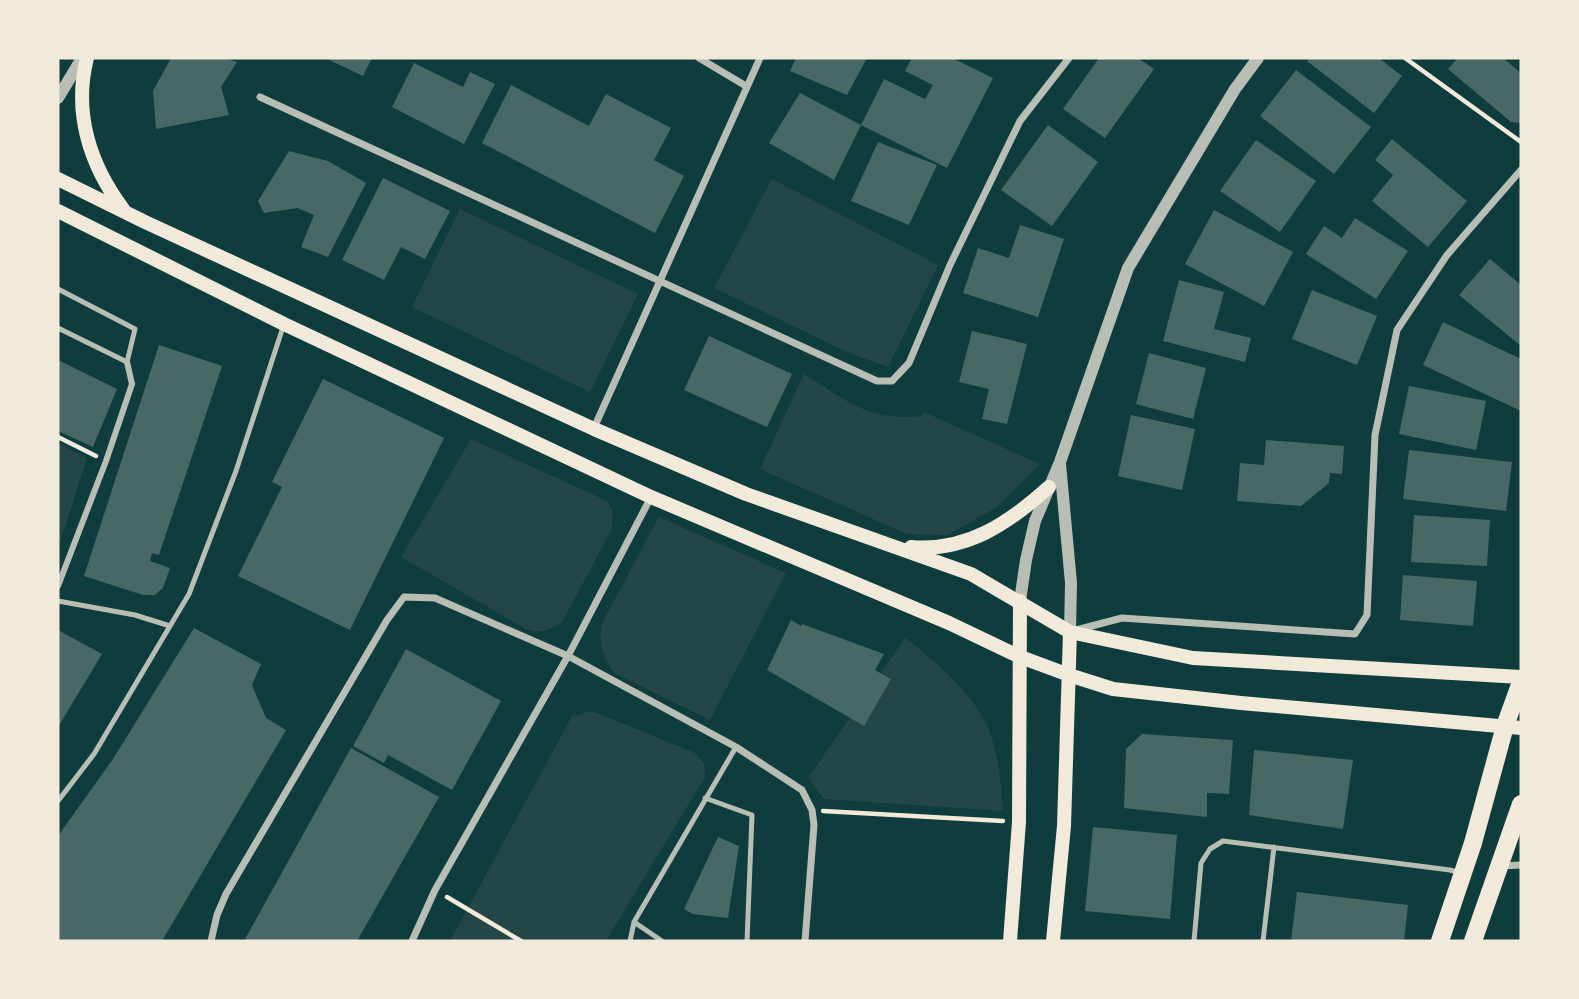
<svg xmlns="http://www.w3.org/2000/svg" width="1579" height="999" font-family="'Sofia Sans Condensed',sans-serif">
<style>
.green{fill:#244646}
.building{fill:#486865}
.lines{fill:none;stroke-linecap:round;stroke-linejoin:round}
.path{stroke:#f1e9da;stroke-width:4.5}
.service{stroke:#b8beb3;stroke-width:5}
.pedestrian{stroke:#b8beb3;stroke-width:6}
.minor{stroke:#b8beb3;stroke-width:7}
.tertiary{stroke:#b8beb3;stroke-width:12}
.secondary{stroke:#f1e9da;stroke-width:14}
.primary{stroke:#f1e9da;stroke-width:18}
</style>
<rect width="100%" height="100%" fill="#0f3d3e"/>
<!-- green -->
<path class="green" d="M772,179L938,265L888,367L849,353L714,288Z
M460,209L638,294L590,392L412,307Z
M804,374C847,400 867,422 921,416L924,412L1040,464L997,507L948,535L907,534L760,469Z
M471,439L607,501L613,512L612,529L562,622C549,631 542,634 526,629L401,557Z
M58,443L87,458L58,549Z
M659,517L786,573L710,720L614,673C602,657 597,640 603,621Z
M905,638C935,660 975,695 989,730C999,756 1001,784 1003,811L824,799L808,778Z
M592,711L695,753L704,763L705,777L606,941H450L572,716Z"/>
<!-- building -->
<path class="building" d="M171,58H225L237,62L221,87L229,115L156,129L153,91Z
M325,58H372L363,76Z
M796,58H867L847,95L790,71Z
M912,58H952L993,78L947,168L861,125L884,79L925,99L933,85L905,71Z
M1099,58H1138L1154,69L1105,138L1063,109Z
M1310,58H1379L1402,76L1374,113L1307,61Z
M1458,58H1503L1521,73V123L1511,122L1448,69Z
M414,63L463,87L470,72L495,84L464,144L392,107Z
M1296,70L1371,127L1334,174L1260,116Z
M511,85L589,126L606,94L671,128L654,160L684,176L655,233L482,143Z
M800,93L861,125L834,180L769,143Z
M1048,125L1098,162L1052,226L1001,190Z
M1392,139L1467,201L1428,247L1372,201L1393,175L1375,160Z
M1256,140L1316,181L1280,232L1220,191Z
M878,142L937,165L909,225L851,201Z
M289,151L328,161L366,183L328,257L301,247L314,215L297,208L264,213L258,201Z
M383,178L450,211L425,259L401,247L384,280L342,260Z
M1214,210L1293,252L1264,306L1185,264Z
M1355,218L1408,251L1376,299L1306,254L1324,226L1342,238Z
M1020,225L1064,239L1038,317L963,293L978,248L1009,258Z
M1490,259L1521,285V346L1459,295Z
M1179,280L1224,292L1214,329L1251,338L1245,362L1163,341Z
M1312,290L1377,316L1357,365L1292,339Z
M1443,322L1521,359V411L1423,365Z
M972,331L1027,344L1007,424L982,419L989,389L959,382Z
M709,336L792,374L767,427L684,390Z
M159,345L222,366L159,555L152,553L150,561L170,568L163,588L155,595H143L84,576Z
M1149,353L1206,368L1193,419L1136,404Z
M58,360L117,389L93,447L58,431Z
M323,379L444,438L350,630L238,576L282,487L272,482Z
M1409,386L1486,401L1476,450L1399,434Z
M1131,415L1195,429L1182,490L1118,476Z
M1266,440L1344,446L1342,474L1330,473L1329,483L1301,506L1237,501L1240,463L1264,465Z
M1409,450L1512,462L1506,511L1403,499Z
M1414,515L1490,520L1487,566L1411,562Z
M1403,575L1477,581L1473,626L1400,620Z
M791,620L801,626L802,624L884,654L875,670L891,679L864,726L767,670Z
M194,628L261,664L252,685L266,718L286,730L162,941H58V836L113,759Z
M58,630L102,654L58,727Z
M406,649L501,701L452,790L388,755L384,763L353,746Z
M1142,734L1233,740L1229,794L1207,793V817L1124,808L1126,749Z
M351,748L439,797L357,941H244Z
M1254,750L1353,760L1343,829L1249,815Z
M1093,827L1177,835L1170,919L1085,911Z
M718,837L739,846L728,918L693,914L684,909Z
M1297,892L1408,905L1404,941H1291Z"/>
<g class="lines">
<!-- path -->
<path class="path" d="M1405,58L1521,142
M58,437L96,456
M823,811L1003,821
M447,897L521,941"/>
<!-- service -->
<path class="service" d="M58,289L135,329L127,362L58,328
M58,601L135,615L170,626
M705,798L752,815L747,941
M58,801L94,754L189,594L236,471L284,324
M634,922L662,941
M630,941L634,922L736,747
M1194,941L1201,863L1210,849L1223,841L1450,870L1460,873
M1263,941L1274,847"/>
<!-- pedestrian -->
<path class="pedestrian" d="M58,586L106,461L132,384L127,362"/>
<!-- minor -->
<path class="minor" d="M699,58L746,86
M260,97L877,381H892L909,363L950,265L1020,121L1069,58
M594,428L760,58
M1076,630L1122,618L1355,634L1367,615L1375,435L1397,330L1447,255L1521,170
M1500,866L1521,865
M211,941L217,915L226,894L387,620L404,597L435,598L568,656L736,747L802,790L812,810L814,825L805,941
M412,941L435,890L568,656L651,497"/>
<!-- tertiary -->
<path class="tertiary" d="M58,98L82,58
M1060,464L1071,583L1070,632
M1020,601L1026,560L1035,521L1060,462L1128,268L1235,89L1258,58"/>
<!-- secondary -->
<path class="secondary" d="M87,58C73,113 90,165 123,209
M58,179L145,222L594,429L746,494L971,574L1070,632L1193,658L1521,677
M58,211L284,324L651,497L949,623L1018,656L1069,675L1113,689L1241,703L1521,728
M911,547C967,552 1009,523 1049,487
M1010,941L1019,822L1020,601
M1053,941L1064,826L1070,632"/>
<!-- primary -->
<path class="primary" d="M1440,941L1473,843L1505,726L1521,682
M1473,941L1521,804"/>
</g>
<!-- border -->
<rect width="1579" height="999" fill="none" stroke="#f1e9da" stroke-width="119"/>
</svg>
